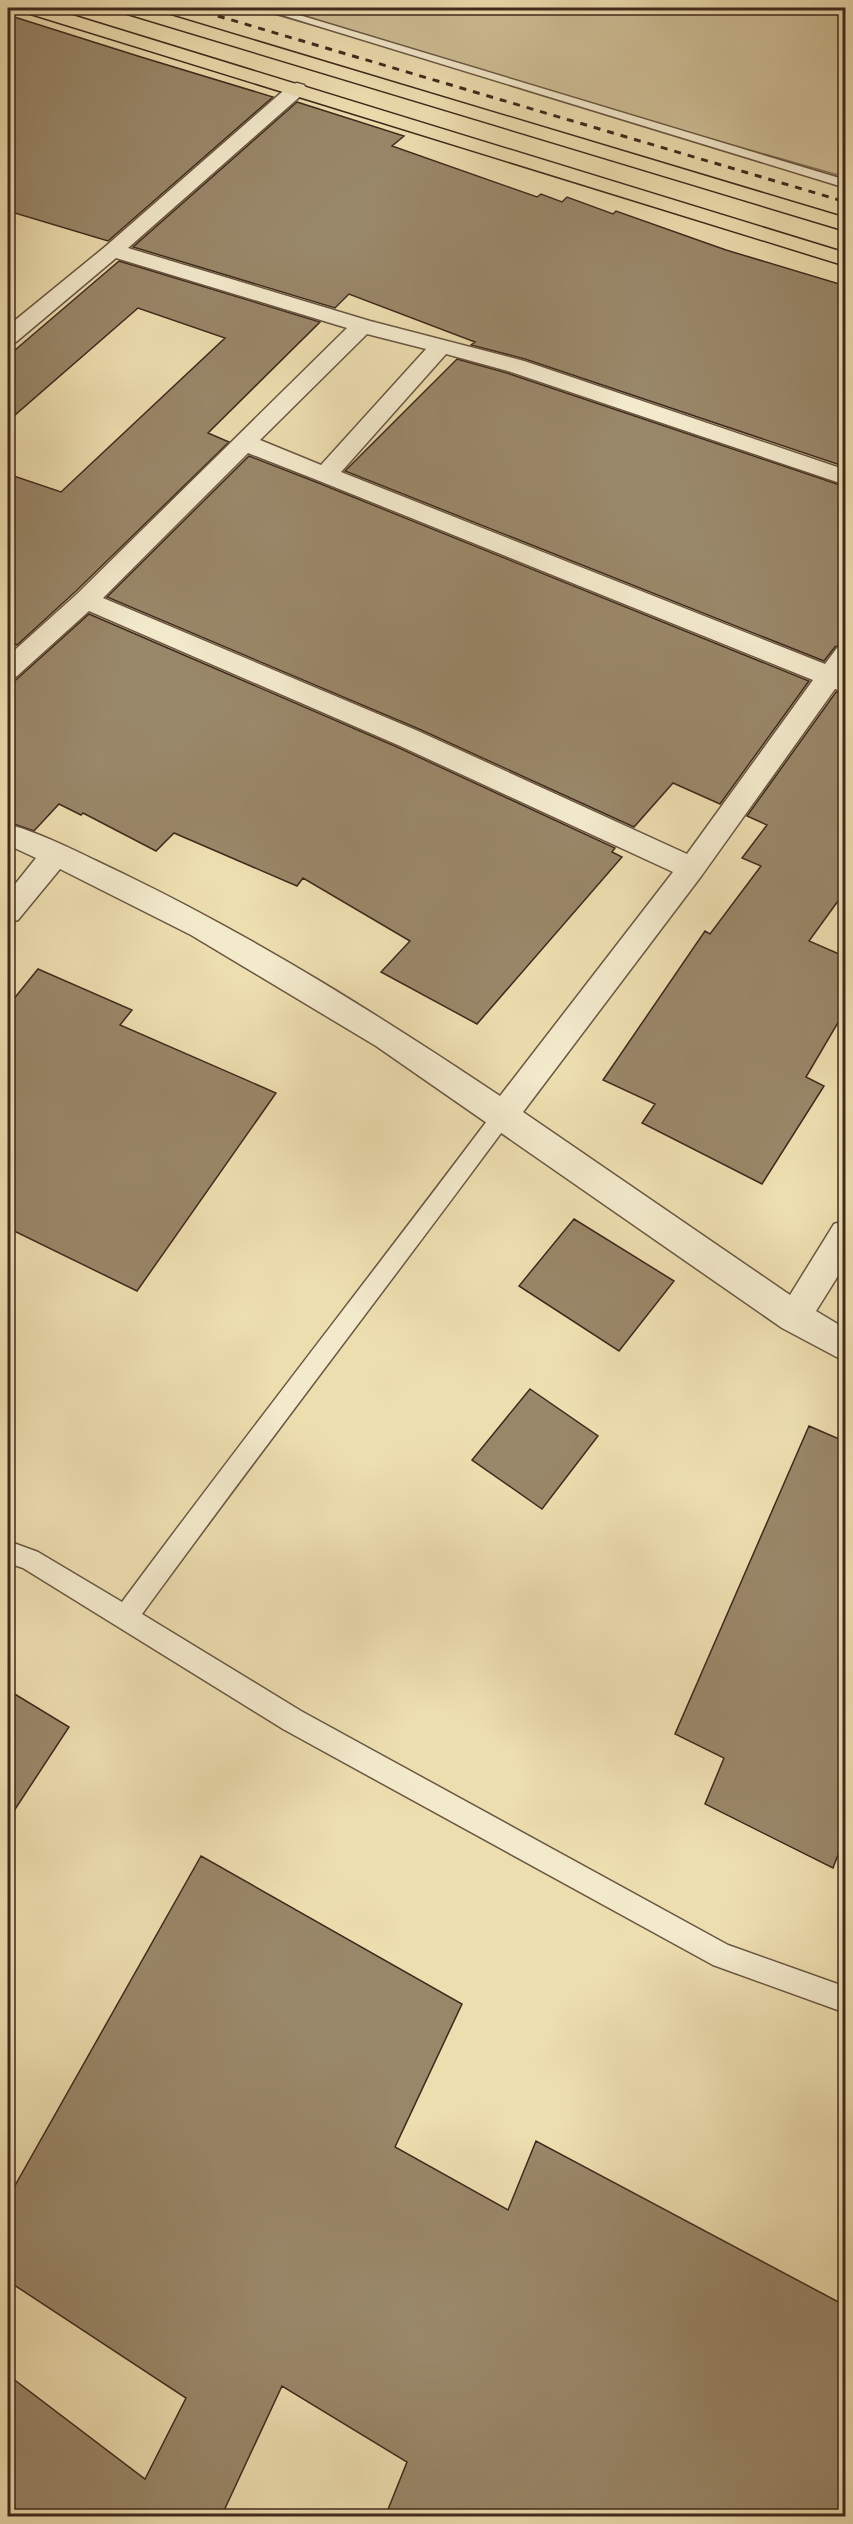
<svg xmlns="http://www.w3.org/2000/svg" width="853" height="2524" font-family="'IM FELL French Canon',serif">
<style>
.green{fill:#cfbf97;stroke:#86745a;stroke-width:1.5}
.building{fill:#998769;stroke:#3e291d;stroke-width:1.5}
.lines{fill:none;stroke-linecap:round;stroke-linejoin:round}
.service-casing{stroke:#6a5642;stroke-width:3}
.minor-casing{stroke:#6a5642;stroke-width:3}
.trunk-casing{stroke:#3e291d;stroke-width:3}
.service{fill:#f3eacc;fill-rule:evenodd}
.minor{fill:#f3eacc;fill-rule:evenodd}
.trunk{fill:#eddeb0;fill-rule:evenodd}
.rail{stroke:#3e291d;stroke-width:3;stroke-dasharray:7 7;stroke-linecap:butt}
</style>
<rect width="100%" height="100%" fill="#eddeb0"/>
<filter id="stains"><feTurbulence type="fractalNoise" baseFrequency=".00333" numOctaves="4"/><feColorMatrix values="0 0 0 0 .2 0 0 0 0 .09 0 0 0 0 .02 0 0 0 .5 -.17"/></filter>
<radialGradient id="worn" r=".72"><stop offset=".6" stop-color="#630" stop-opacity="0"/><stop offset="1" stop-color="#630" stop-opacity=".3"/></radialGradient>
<!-- green -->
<path class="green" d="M252,8H845V177Z"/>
<!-- building -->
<path class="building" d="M8,15L141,57L273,97L108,241L8,211Z
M297,102L404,136L392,146L537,197L541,194L562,202L567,197L613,214L616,211L726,250L846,286V467L525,359L471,345L475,342L349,294L335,308L133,247Z
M119,261L320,322L208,433L229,442L75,592L17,645L8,640V474L61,492L225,338L138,308L8,421V356Z
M457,359L507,373L846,487V643L835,647L824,661L345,471Z
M249,456L316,482L809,681L720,804L673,783L634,827L419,729L107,597Z
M89,614L397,747L615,848L612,852L622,857L477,1024L381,972L410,941L303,878L297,886L174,833L156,851L83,813L81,815L59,804L34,831L8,822V687Z
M836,692L846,694V890L809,941L846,957V1009L806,1077L824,1086L762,1184L642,1123L655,1104L603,1080L705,931L710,934L761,866L742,858L767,825L747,816Z
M38,969L132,1010L120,1025L276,1093L137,1291L8,1228V1006Z
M574,1219L674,1281L619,1351L519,1286Z
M530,1389L598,1436L542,1509L472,1460Z
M809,1426L846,1442V1834L833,1868L705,1804L724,1758L675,1734Z
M8,1690L69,1727L8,1820Z
M201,1856L462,2004L395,2147L508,2210L536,2141L846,2306V2517H385L407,2462L282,2386L221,2517H8V2375L145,2479L186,2398L8,2281V2198Z"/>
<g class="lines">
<!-- service casing -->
<g class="service-casing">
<path id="service" d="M259,8H276L846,180V188Z
M503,1107L510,1109L513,1115L510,1121C388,1286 263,1448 142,1614L301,1711L728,1945L846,1987V2013L713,1965L283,1729L23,1568L8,1563V1541L38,1552L122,1602C245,1436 372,1274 496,1109Z"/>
</g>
<!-- minor casing -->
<g class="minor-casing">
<path id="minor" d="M297,83L304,85L307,89L304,93L128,248L370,321L524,361L846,470V485L508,371L446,354L341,472L825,664L837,648L846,645V692L835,689L702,875L523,1112L790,1295L834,1224L846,1220V1263L816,1311L846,1329V1362L782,1328L376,1046L191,935L60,869L18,920L8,923V893L36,858L8,845V824C50,836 89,858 128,876C258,939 380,1016 500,1096L673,872L398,745L89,611L17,676L8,679V656L77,594L347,328L116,258L16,342L8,344V326L106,246L290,85ZM367,334L426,349L321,465L260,440ZM248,453L317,480L813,680L687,854L418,731L103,598Z"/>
</g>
<!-- trunk casing -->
<g class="trunk-casing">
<path id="trunk" d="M22,8H49L846,253V266L24,12Z
M119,8H146L846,218V231L121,12Z"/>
</g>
<!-- service -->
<use href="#service" class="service"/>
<!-- minor -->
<use href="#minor" class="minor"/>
<!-- trunk -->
<use href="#trunk" class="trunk"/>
<!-- rail -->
<path class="rail" d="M191,8L846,202"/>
</g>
<!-- margin -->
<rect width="853" height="2524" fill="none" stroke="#eddeb0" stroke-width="30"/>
<rect x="9" y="9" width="835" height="2506" fill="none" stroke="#3e291d" stroke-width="3"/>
<rect x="15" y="15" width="823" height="2494" fill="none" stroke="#3e291d" stroke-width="1.5"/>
<rect width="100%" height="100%" filter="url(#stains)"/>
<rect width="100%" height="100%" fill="url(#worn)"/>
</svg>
